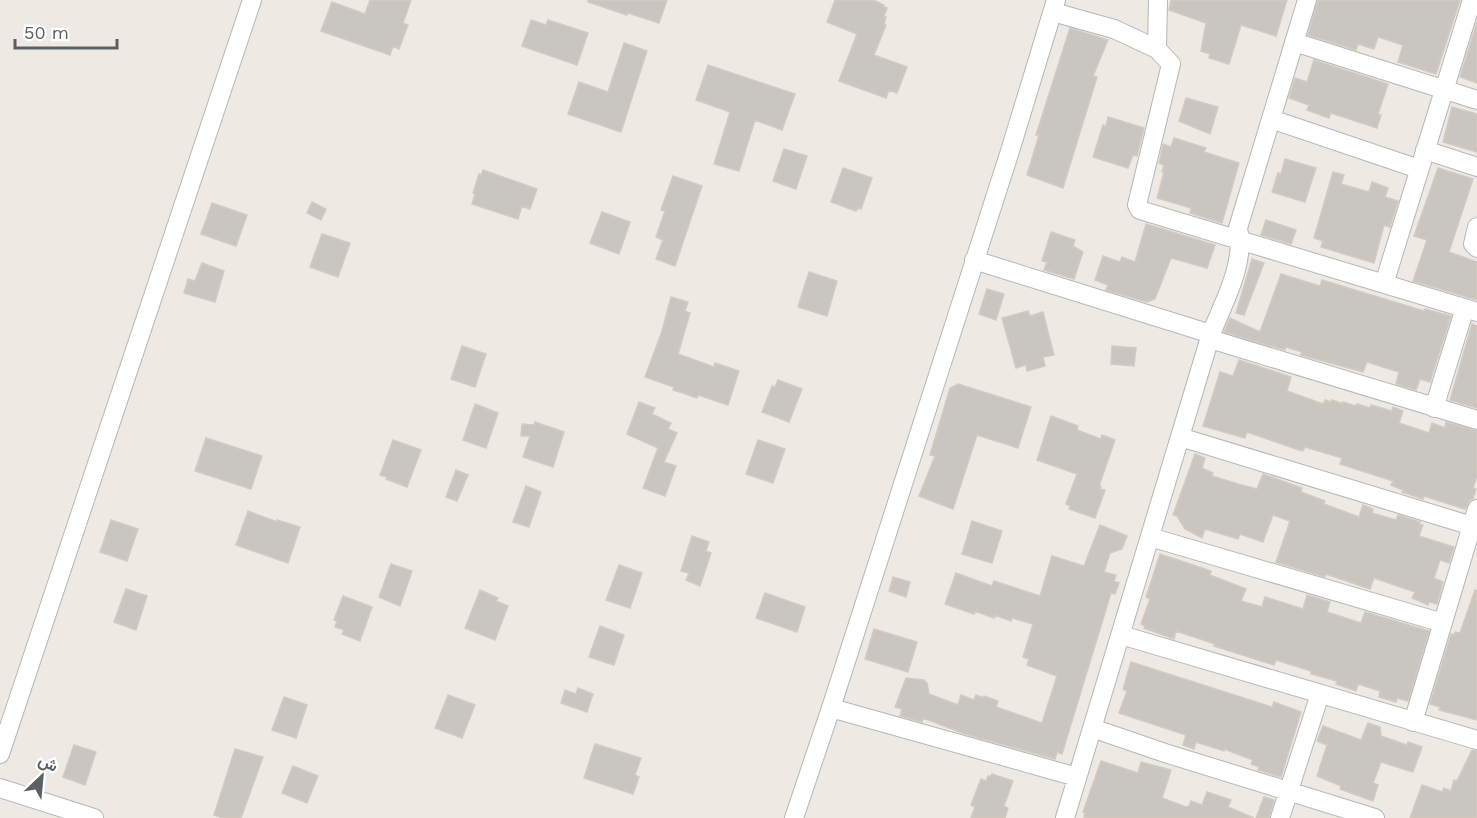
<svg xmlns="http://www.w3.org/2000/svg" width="1477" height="818" font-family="'Work Sans',Vazirmatn,sans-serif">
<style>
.building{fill:#c9c5c0;stroke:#d3cbc1;stroke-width:1.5}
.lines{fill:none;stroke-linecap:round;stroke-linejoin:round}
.minor-casing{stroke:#b3b7bb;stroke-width:20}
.minor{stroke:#fff;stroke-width:18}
</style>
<rect width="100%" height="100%" fill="#eeeae3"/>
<!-- building -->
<path class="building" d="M370,0H411L403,23L408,25L399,49L393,46L390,55L321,31L332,2L365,14Z
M588,0H667L659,23L628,13L627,15L588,2Z
M835,0H873L884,5V7L887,8L884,16L886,17L884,24L886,25L874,55L907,67L897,93L889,90L886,98L839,81L857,34L827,22Z
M1171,0H1287L1276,36L1241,25L1229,64L1209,58L1210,54L1201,51L1206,23L1169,10Z
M1318,0H1460L1436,74L1398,62L1403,45L1378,37L1374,49L1358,44L1356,50L1308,35Z
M531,20L546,25L548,20L588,33L577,65L522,46Z
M1477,22V83L1460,77Z
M1070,28L1108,40L1093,76L1097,77L1063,188L1027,175L1039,135H1036Z
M624,43L647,51L621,132L568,114L579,82L608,92Z
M1314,60L1388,84L1378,114L1381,115L1377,128L1331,113L1329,118L1307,110L1309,105L1289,98L1295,78L1307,82Z
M708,65L795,94L782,130L755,120L739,171L714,164L730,112L696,100Z
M1186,98L1218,107L1210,134L1179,121Z
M1452,107L1477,114V152L1443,142Z
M1108,117L1144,128L1137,156L1133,155L1128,168L1093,157L1103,125L1106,126Z
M1174,138L1206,148L1204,152L1239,163L1222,223L1190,213L1191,208L1157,198L1164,172H1162L1164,165L1159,163L1163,144L1171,147Z
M784,149L807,156L796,189L773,181Z
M1285,159L1316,168L1305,202L1272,192L1278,173L1281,174Z
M843,168L872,178L861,209L858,208L856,211L831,202Z
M1438,168L1473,179L1449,252L1477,262V300L1413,281L1427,240L1414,236Z
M483,170L537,189L530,209L522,206L518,219L472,204L475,194L473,193L479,174L481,175Z
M1333,172L1344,175L1341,184L1369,192L1372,182L1388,188L1385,197L1398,201L1390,227L1384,225L1374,263L1321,247L1323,241L1314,238Z
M673,176L702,186L675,266L656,259L663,240L656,237L665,211L661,210Z
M312,202L326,209L321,220L307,213Z
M212,203L247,215L236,246L201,234Z
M602,212L630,222L619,254L590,243Z
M1266,220L1296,230L1291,244L1261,235Z
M1146,224L1215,245L1207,268L1171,258L1155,299L1147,302L1106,290L1108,285L1095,280L1103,256L1120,262L1122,257L1135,262Z
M1051,232L1075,240L1073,246L1083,252L1074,279L1044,270L1047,262L1042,261Z
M322,234L350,243L338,277L310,267Z
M1252,259L1264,263L1244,315L1236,313Z
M202,263L224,271L215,302L184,293L188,279L195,281Z
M809,272L837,281L827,316L798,307Z
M1281,274L1320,286L1322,280L1424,311L1425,309L1451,316L1430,382L1420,379L1416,390L1396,384L1399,372L1367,362L1363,372L1301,355L1302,352L1286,347L1285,350L1224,332L1230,318L1260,332Z
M987,289L1004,294L996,320L979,314Z
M671,297L688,302L685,311L690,313L678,354L714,367L715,363L739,371L728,405L698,395L697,398L683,393L673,390L674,387L645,377L662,331Z
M1028,311L1030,316L1043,312L1054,355L1043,357L1045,366L1027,371L1026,365L1016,368L1002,318Z
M1472,324L1477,326V408L1450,400Z
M462,346L486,354L475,387L451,379Z
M1112,346L1136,348L1134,366L1111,364Z
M1239,360L1291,377L1287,391L1323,404L1325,400L1331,402L1332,400L1343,404V402L1356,406L1357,404L1370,408L1371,405L1392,411L1393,407L1403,411L1399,423L1429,433L1432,423L1445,428L1446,422L1477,431V475L1473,488L1476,489L1473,499L1469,501L1465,509L1424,496L1423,499L1402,492L1403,490L1391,485L1393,481L1340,464L1342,458L1305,447L1303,451L1299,450L1247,432L1245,438L1203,426L1220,372L1233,376Z
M778,380L802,389L789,422L762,412L772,386L775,387Z
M958,384L1031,407L1018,448L977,435L953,509L919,496L935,456L930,455L950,388Z
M639,402L655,408L652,414L671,423L668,429L677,433L664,462L676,466L665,496L643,488L658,448L627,434Z
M475,404L498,413L486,448L463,440Z
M1051,416L1078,426L1077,430L1101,439L1102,435L1115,440L1099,486H1101L1100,489L1105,490L1095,518L1069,509L1070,506L1066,504L1077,474L1037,460Z
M535,422L564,432L553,467L523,457L530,436H521L522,424L534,425Z
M206,438L262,456L251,489L195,471Z
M393,440L421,450L407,487L386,479L387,477L380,475Z
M758,440L785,449L773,483L746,474Z
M1195,454L1205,458L1202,468L1213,473L1212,476L1238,484L1257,489L1263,474L1302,488L1301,492L1325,501L1324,504L1359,517L1363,505L1373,509L1372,513L1396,520L1398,515L1420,522L1419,524L1423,525L1419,536L1454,547L1449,563L1440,560L1434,578L1443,582L1437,604L1429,602L1428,605L1412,598L1415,592L1374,578L1370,589L1326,574L1325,577L1276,562L1290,521L1273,515L1263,542L1240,534L1238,539L1205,529L1202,538L1185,529L1177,516L1173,515Z
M456,470L468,475L457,501L446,497Z
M526,486L541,492L529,527L513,522Z
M248,511L277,522V520L300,527L288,563L236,545Z
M111,520L138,529L127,561L100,552Z
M972,521L1002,531L992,563L962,554Z
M1100,525L1127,536L1122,549L1110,553L1104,572L1116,575L1114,581L1119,583L1115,594L1111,593L1062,754L1057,752L1055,759L965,734L923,718L922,722L900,716L902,709L895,707L906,678L924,680L927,683L929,694L958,705L961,695L974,700L976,695L984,698V696L998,701L996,707L1042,723L1057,676L1027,665L1029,659L1023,657L1033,624L1012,618L1011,621L995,615L994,618L975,611L974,614L945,604L956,573L992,586L994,581L1040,596L1052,556L1084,566Z
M692,536L709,542L706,551L711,553L700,586L686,580L689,573L681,571Z
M1160,554L1211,571L1210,575L1246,589L1241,601L1262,607L1265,597L1303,609L1307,595L1330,602L1327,612L1361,623L1365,612L1429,631L1408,701L1397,698L1396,702L1379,697L1380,691L1358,684L1356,691L1336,684L1337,681L1311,674V671L1276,660L1274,665L1214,646L1215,644L1176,631L1174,639L1144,628L1145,626L1141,624L1150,599L1146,597Z
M391,564L412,571L400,606L379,597Z
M619,565L642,573L630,608L606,600Z
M893,577L910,582L906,597L889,591Z
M126,589L147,596L136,630L114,622Z
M480,590L498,598L496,601L508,606L495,640L465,628Z
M1475,590L1477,591V720L1439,710L1440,707L1430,704L1451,634L1454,635L1455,632L1460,633Z
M765,593L805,607L797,632L756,618Z
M343,596L372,607L360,641L342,634L344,630L335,627L337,621L334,620Z
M600,626L624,635L614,665L589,657Z
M874,629L917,642L908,672L865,659Z
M1131,662L1272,707L1274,702L1301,712L1281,777L1258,770L1259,767L1251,764L1253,760L1224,749V751L1196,742L1194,749L1183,745L1186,735L1119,713L1127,691L1123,689Z
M578,688L593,694L587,712L561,703L565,690L576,694Z
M448,695L475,705L462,738L435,728Z
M284,697L307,705L296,738L272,730Z
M1368,723L1380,727L1381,736L1398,742L1407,745L1408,742L1422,747L1413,772L1381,762L1373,783L1378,785L1373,801L1340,789L1341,786L1317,776L1327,745L1317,741L1323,726L1361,740Z
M595,744L641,758L635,775L639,777L633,794L584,778Z
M74,745L96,752L85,785L63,777Z
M235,749L263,757L241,818H223L214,815Z
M1472,750L1477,751V818H1410L1422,785L1442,792L1444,788L1451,791L1454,780L1457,781Z
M1101,761L1138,773L1141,762L1171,770L1162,798L1186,807L1189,806L1191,801L1202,805L1207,792L1231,800L1228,807L1254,818H1084L1085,813L1083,812Z
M293,766L318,776L307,803L282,793Z
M992,774L1013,781L1004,806L1008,808L1005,818H971L975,807L971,805L981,779L986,781L988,776H991Z
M1264,797L1274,800L1269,818H1256Z"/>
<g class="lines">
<!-- minor casing -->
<g class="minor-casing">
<path id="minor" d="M1053,12L1114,29L1157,49L1171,64L1137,205L1140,210L1477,312
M1294,42L1477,100
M1157,49L1158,0
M1271,119L1419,169
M1425,150L1477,167
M1477,227L1473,244L1477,248
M974,260L1211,334
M1384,284L1472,0
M1210,339L1477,420
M1434,408L1465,308
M1180,437L1472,526
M1150,537L1443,623
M1121,635L1477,740
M831,708L1077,777
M1413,722L1477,509
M1092,728L1165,753L1375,818
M0,754L252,0
M0,788L94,818
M794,818L831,708L1010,151L1056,0
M1065,818L1211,334C1224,301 1246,263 1238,228L1307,0
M1280,818L1320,694"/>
</g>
<!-- minor -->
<use href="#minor" class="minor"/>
</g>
<!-- north arrow -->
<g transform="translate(42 776) rotate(26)" stroke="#ffffff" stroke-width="4.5" paint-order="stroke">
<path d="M0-4.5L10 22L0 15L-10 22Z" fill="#5b6064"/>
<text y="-9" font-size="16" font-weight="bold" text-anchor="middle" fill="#5b6064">ش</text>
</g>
<!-- scale -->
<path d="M15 39v9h102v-9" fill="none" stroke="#5b6064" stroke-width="3"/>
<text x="24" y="39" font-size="18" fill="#5b6064" stroke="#ffffff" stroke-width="4.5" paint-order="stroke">50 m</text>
</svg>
